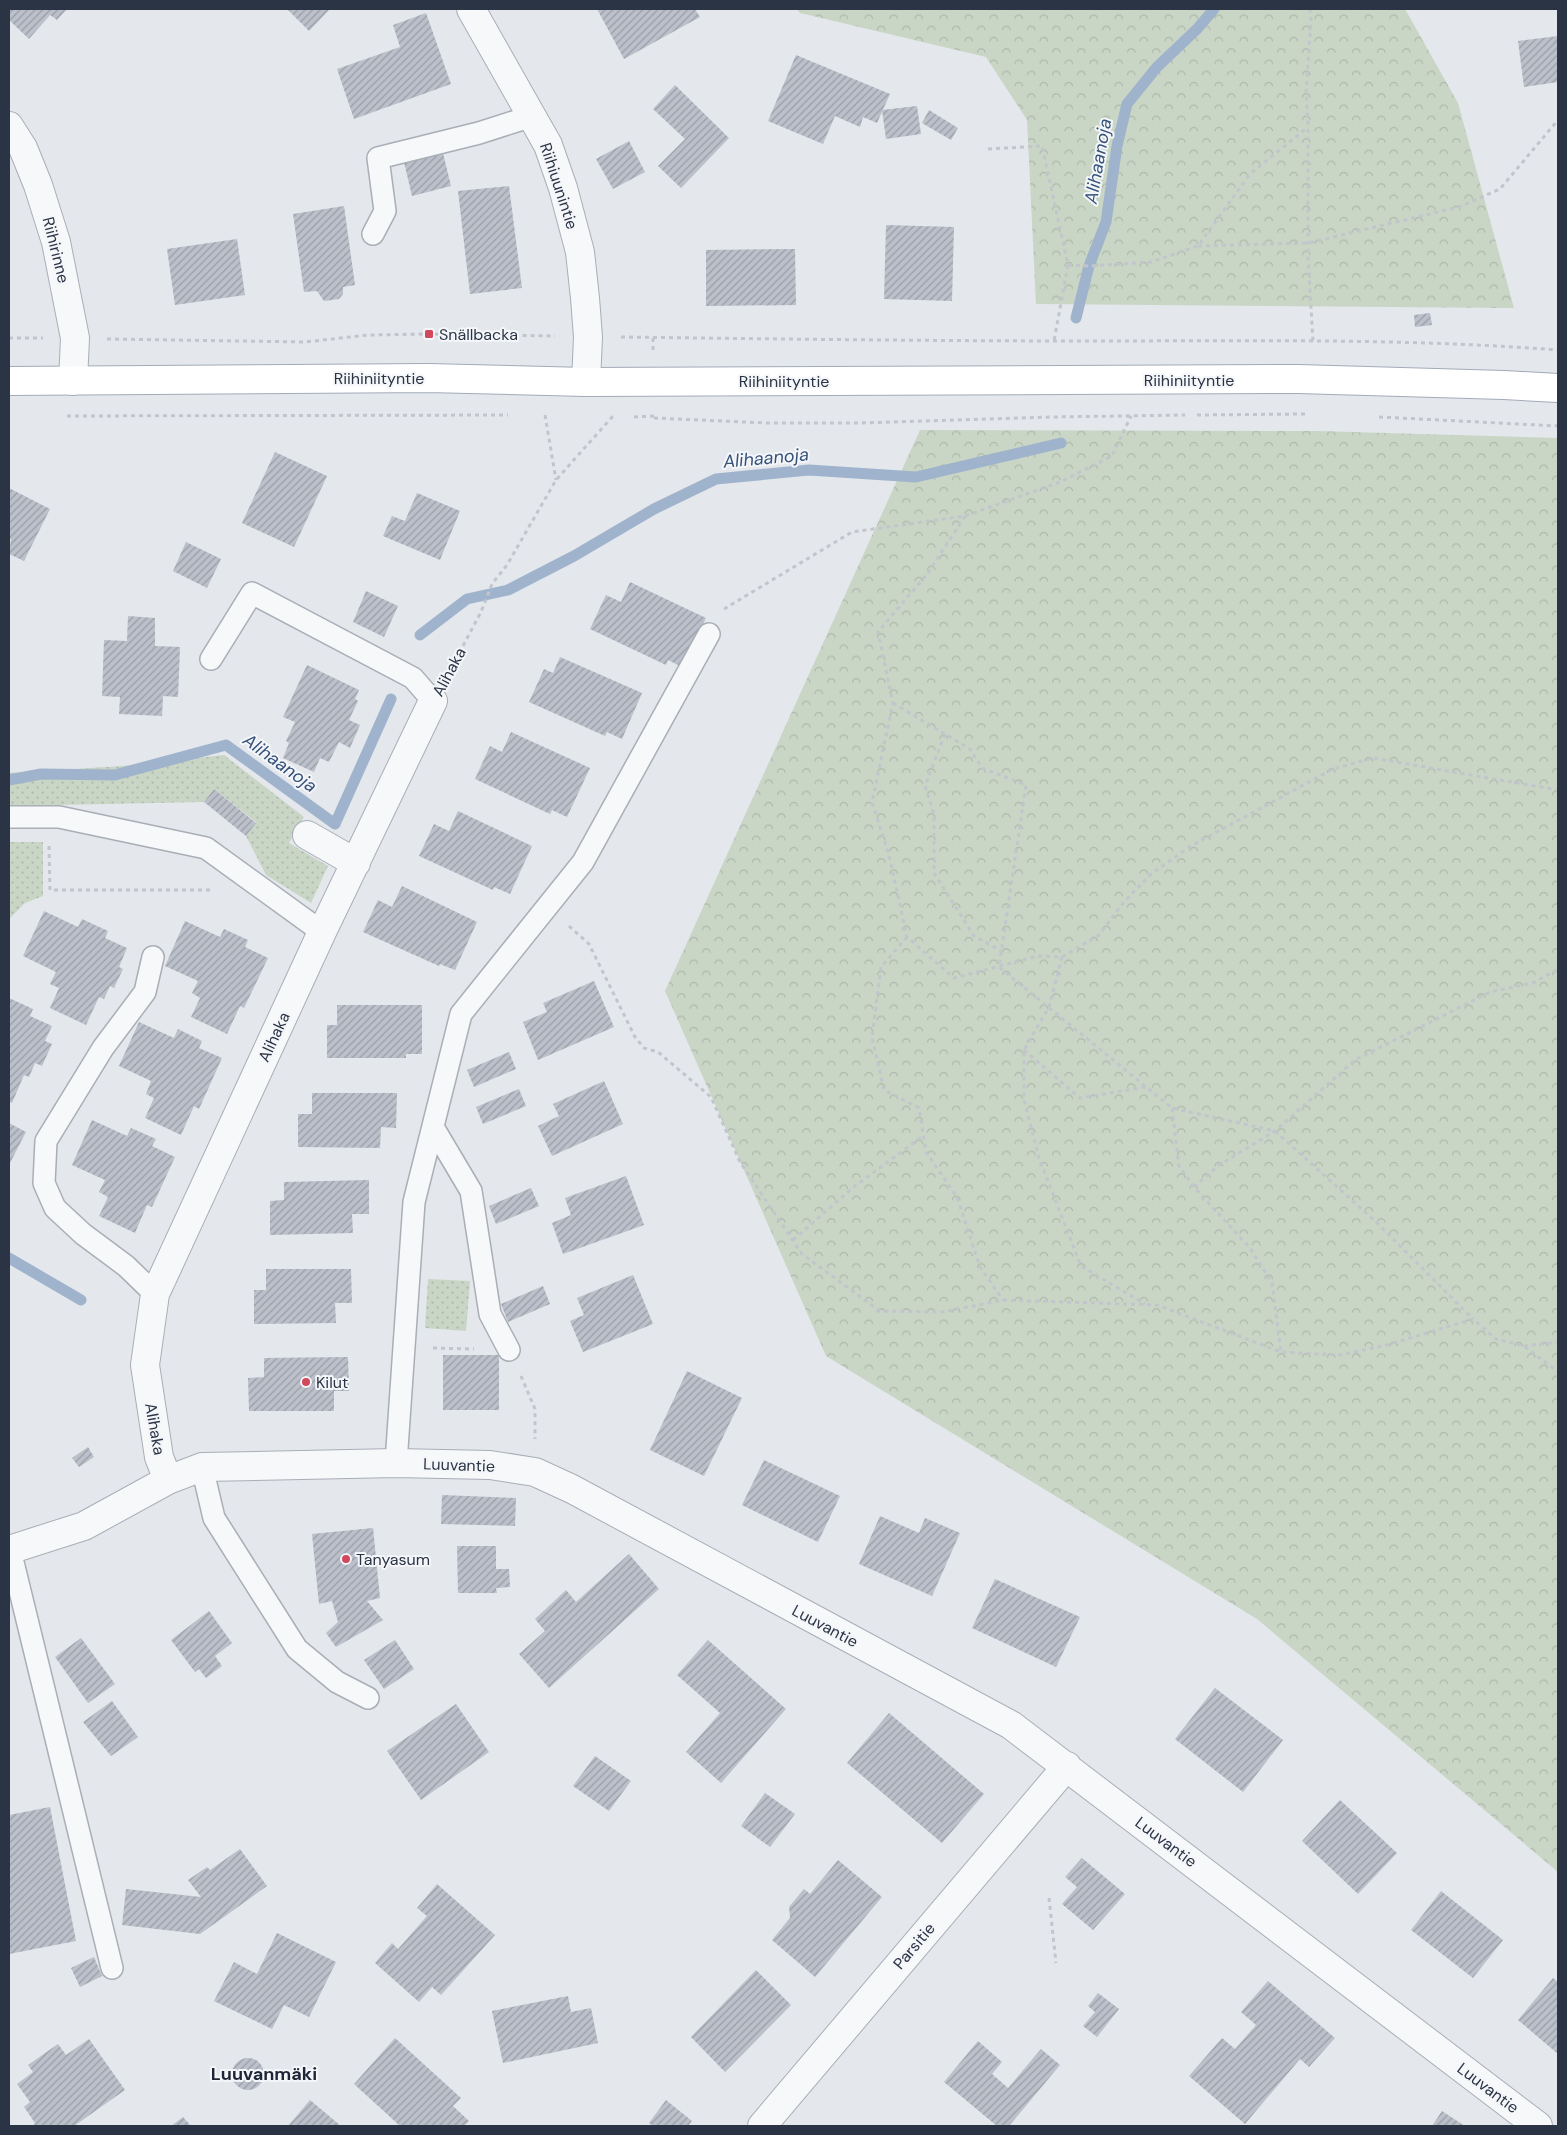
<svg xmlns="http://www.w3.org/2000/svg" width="1567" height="2135" font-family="'DM Sans',sans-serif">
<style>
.green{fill:url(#green-dots)}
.forest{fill:url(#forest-crowns)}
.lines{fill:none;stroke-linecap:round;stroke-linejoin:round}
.stream{stroke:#9fb4cc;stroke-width:11}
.building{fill:url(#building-hatch)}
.service-casing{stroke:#a9aeb7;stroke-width:24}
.minor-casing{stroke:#a9aeb7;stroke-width:30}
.primary-casing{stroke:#a3abb8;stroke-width:30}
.path{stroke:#c2c5cb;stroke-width:3;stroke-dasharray:4 4;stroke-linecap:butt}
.service{stroke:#f7f8fa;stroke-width:21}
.minor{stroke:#f7f8fa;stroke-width:28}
.primary{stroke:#fff;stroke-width:28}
.poi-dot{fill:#d1495b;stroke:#f4f6f9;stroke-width:2}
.labels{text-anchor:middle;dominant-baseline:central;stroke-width:4;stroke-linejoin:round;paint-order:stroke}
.street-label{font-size:16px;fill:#2b3445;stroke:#f4f6f9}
.poi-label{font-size:16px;fill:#2b3445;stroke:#f4f6f9;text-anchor:start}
.water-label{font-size:18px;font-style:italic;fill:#34527a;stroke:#f4f6f9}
.neighbourhood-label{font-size:18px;font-weight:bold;fill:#1d2536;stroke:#f4f6f9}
</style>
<defs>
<pattern id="green-dots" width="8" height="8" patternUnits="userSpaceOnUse" patternTransform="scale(1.25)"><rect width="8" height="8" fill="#c9d6c5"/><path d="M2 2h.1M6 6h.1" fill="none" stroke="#adb8ab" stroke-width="1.8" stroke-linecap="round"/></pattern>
<pattern id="forest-crowns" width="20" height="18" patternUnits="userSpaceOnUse" patternTransform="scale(1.25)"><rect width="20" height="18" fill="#c9d6c5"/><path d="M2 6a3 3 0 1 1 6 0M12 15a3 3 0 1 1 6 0" fill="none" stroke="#adb8ab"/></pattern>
<pattern id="building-hatch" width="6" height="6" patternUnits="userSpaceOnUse" patternTransform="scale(1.25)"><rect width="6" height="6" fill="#bbc0ca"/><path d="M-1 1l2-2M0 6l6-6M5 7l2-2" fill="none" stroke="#989da6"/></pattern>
</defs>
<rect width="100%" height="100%" fill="#e4e7ec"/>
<!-- green -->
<path class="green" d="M224,755L304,817L289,843L328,866L311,903L266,875L246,836L256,822L214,789L204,802L9,806V773L122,766Z
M9,842H43V896L25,903L9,919Z
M428,1279L470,1281L466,1331L425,1328Z"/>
<!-- forest -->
<path class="forest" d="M797,9H1405L1458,103L1514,308L1036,304L1027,120L986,57L800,13Z
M920,430L1317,431L1558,438V1872L1257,1619L826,1356L665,991Z"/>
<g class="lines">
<!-- stream -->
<path class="stream" d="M1076,318L1089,266L1106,222L1117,146L1127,104L1157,67L1197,29L1214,9
M420,635L467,599L508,590L574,556L654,509L716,479L809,470L916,477L1061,443
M9,780L41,774L115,775L226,745L335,824L391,699
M9,1258L81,1300"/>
</g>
<!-- building -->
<path class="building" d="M9,9H67L57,20L50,15L29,39L9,20Z
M289,9H330L309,31L288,10Z
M597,9H695L700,17L624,59Z
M426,13L451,84L354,119L337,69L400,47L393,25Z
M1558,36V82L1524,87L1518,41Z
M796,55L890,94L877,123L863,117L860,127L835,116L823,144L768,121Z
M675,85L729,138L681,188L658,166L685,139L653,109Z
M917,106L921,134L886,139L882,110Z
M929,110L958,128L951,140L922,123Z
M629,141L645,172L613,189L596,159Z
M442,149L451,186L412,196L403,158Z
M509,186L522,288L470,294L458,191Z
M344,206L355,285L343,287V294L339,299L324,301L317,291L304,292L293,214Z
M886,225L954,227L952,301L884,299Z
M237,239L245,295L175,305L167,249Z
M795,249L796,305L706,306V250Z
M1430,313L1432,325L1415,327L1414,315Z
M275,452L327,476L294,547L242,523Z
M9,488L50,509L24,561L9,554L11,539L9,538Z
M417,493L460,511L440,560L383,536L392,516L405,521Z
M186,542L221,559L207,588L173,571Z
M630,582L706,618L682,667L668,660L666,665L590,629L606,595L621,602Z
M366,591L398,606L384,637L353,622Z
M128,616L155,618V646L180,647L178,697L163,696L162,716L119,714L120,697L102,696L104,640L127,641Z
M560,657L642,693L622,739L607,732L605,736L529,702L544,669L553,673Z
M307,665L359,690L355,699L358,701L349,720L360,725L350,748L339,742L329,762L320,758L314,772L283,758L289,743L286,741L295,722L283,717Z
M511,732L590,768L567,817L552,810L550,814L475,779L490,746L502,752Z
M214,789L256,823L246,836L204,802Z
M458,811L532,846L510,894L494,887L493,890L419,856L434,824L449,831Z
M402,886L477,922L455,970L440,964L439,966L363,932L378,900L392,907Z
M44,911L78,927L82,919L108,931L105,938L127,948L119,967L123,969L114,988L110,986L104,999L99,997L86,1025L50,1008L59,988L50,984L56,972L23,956Z
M185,921L220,937L224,929L248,940L245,947L268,958L244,1008L240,1006L227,1034L191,1017L200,998L192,993L198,981L165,966Z
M594,981L614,1027L538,1060L523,1022L547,1012L543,1003Z
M9,998L33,1009L30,1016L52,1026L45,1041L52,1044L42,1066L35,1063L29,1077L24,1075L12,1103L9,1102Z
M337,1005H422V1054H406V1058H327V1025H337Z
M139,1022L174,1038L178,1029L202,1041L199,1048L222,1058L199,1109L194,1106L181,1135L145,1118L154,1098L146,1094L151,1081L119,1066Z
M509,1052L516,1069L474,1087L467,1070Z
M604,1081L623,1124L552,1156L538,1126L559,1116L553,1104Z
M519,1089L526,1106L483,1124L476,1107Z
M312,1093H397L396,1128L381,1127L380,1148L298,1147V1114H312Z
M92,1120L127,1136L131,1128L156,1139L152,1146L175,1157L152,1207L147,1205L135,1233L99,1216L108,1197L99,1192L105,1180L72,1165Z
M9,1123L26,1132L9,1165Z
M626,1176L644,1225L563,1254L552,1223L571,1215L565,1198Z
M369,1180V1214H352L353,1233L270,1235V1201L284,1200V1182Z
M531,1188L539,1206L496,1224L489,1206Z
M266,1269H351L352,1303H335L336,1323L254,1324V1290H266Z
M633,1275L653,1324L583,1352L570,1321L584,1315L577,1298Z
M543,1286L550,1304L508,1322L501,1304Z
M443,1355H499V1410H443Z
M348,1357L349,1391H334V1411H249L248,1378L264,1377V1358Z
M687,1371L742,1398L704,1476L650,1450Z
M88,1447L94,1457L79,1467L72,1458Z
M764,1460L840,1496L818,1542L742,1505Z
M442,1495L516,1498L515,1526L441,1524Z
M880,1516L919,1533L925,1518L960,1533L932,1596L859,1564Z
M373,1528L380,1598L367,1601L383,1620L336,1647L326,1633L338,1622L332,1601L319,1604L312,1534Z
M457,1546H496V1569H509L510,1587L496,1588L497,1593H458Z
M629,1554L659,1589L549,1688L519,1654L545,1631L535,1619L566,1590L576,1602Z
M995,1579L1080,1617L1056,1667L972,1628Z
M209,1611L232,1643L215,1656L222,1666L206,1678L199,1669L195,1672L171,1640Z
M81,1638L115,1684L88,1703L55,1657Z
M395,1640L414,1669L384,1689L364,1660Z
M708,1640L786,1709L721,1783L686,1752L720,1713L677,1675Z
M1215,1688L1283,1740L1243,1792L1175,1739Z
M112,1701L138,1737L111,1756L83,1722Z
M456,1704L489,1752L421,1800L387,1751Z
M889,1713L984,1794L942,1843L847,1763Z
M595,1756L631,1781L609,1811L573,1786Z
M765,1793L795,1814L770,1847L741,1826Z
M1340,1800L1397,1853L1358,1894L1302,1841Z
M50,1807L76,1941L9,1954V1815Z
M240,1849L267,1886L200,1934L122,1925L126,1889L201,1897L188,1880L207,1867L210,1870Z
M1082,1858L1125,1894L1093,1930L1062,1904L1077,1887L1065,1877Z
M838,1860L882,1897L815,1977L772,1940L790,1918L789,1907L804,1889L810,1894Z
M437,1884L495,1935L441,1995L432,1987L419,2002L375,1963L392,1943L398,1949L427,1916L417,1908Z
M1441,1891L1503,1940L1473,1978L1411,1930Z
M277,1933L336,1962L309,2017L284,2005L272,2029L214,2001L234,1962L257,1974Z
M94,1957L102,1976L80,1987L71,1968Z
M756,1970L791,2005L725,2072L691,2037Z
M1553,1978L1558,1982V2054L1518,2020Z
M1268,1981L1335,2038L1309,2067L1300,2059L1245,2124L1189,2076L1222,2038L1235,2049L1256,2025L1241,2012Z
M1098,1993L1119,2009L1097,2037L1083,2026L1095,2012L1088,2006Z
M568,1996L571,2012L591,2008L598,2043L503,2063L492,2011Z
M395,2038L461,2098L453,2106L469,2121L464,2126H400L354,2084Z
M89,2039L125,2090L74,2126H33L35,2123L24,2107L30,2102L17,2084L33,2072L28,2065L58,2044L66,2055Z
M978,2041L1002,2062L992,2074L1008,2088L1041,2049L1060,2065L1009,2126H997L944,2082Z
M232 2074a16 16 0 1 1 32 0a16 16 0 1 1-32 0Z
M310,2100L341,2126H288Z
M666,2100L692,2121L688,2126H653L649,2123Z
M1442,2111L1465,2126H1432Z
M183,2117L191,2126H171Z"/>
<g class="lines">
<!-- service casing -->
<g class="service-casing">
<path id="service" d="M373,234L385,211L378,158L479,133L532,116
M211,659L252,593L413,678L433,701
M9,817H59L206,848L322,932
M153,957L145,992L103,1048L46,1141L44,1183L55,1208L83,1234L126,1266L155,1294
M433,1127L471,1191L490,1314L509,1350
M396,1463L414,1202L461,1014L583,862L709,634
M202,1467L214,1518L297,1649L337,1682L368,1698
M10,1550L112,1968"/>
</g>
<!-- minor casing -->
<g class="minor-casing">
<path id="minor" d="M471,9L548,145L563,188L580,252L585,298L588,337L586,382
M9,126L23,148L38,185L56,242L75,338L73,381
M307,835L356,863
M168,1480L159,1457L145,1365L155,1294L322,932L433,701
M9,1550L84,1526L168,1480L202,1467L396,1463L490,1465L535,1472L572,1489L1011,1725L1538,2126
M762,2126L1067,1766"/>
</g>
<!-- primary casing -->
<g class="primary-casing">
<path id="primary" d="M9,381L428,378L586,382L1298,379L1504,385L1558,388"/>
</g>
<!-- path -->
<path class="path" d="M1310,9L1311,21L1306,92L1308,127V256L1313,342
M988,149L1042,146L1068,265L1054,341
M1198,246L1308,243L1459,207L1500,189L1558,120
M1068,265L1089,266L1151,262L1198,246L1250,174L1308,127
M621,337C778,339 935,341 1092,341C1248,341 1403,338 1558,350
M9,338H43
M653,338V350
M107,339L305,342L368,335L429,334L555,336
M545,415L556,480
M1197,415L1305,414
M67,416L508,415
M634,417L654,416
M1379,417L1558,426
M654,418L767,423H861L1052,417L1185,415
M965,516L928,573L878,632L893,703L872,802L889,855L907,937L954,978L1038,956L1062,957L1099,935L1124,902L1151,874L1191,846L1333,769L1373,758L1558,790
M724,609L852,532L965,516L1060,482L1112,456L1131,416
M448,674L481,612L492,584L507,565L556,480L613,416
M893,703L970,749L982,768L1026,785L999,967L1172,1108L1275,1131L1375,1221L1473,1319
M945,734L925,786L934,814V873L974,936L1001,951
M49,846L50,890H212
M569,926L589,944L635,1037L644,1048L658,1052L711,1097L740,1162L802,1254L880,1311L943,1312L1003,1300L1157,1305L1281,1352L1340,1355L1387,1345L1473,1319L1496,1339L1524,1346L1558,1372
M907,937L881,967L872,1037L884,1090L919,1108L926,1152L957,1197L980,1267L1003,1300
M1062,957L1049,1007L1024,1050V1100L1039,1158L1081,1266L1145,1304
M1024,1050L1080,1098L1146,1087
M1172,1108L1179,1166L1194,1187L1250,1248L1272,1283L1281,1352
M1194,1187L1219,1165L1275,1131L1355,1060L1490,992L1533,983L1558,969
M793,1240L855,1186L923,1136
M1524,1346L1558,1342
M433,1348L474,1349
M521,1376L535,1409V1439
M1049,1898L1056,1963"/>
<!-- service -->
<use href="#service" class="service"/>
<!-- minor -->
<use href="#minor" class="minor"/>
<!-- primary -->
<use href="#primary" class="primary"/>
</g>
<!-- markers -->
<g class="poi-dot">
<rect x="424" y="329" width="10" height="10" rx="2.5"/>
<circle cx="306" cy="1382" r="5"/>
<circle cx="346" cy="1559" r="5"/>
</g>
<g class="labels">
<!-- street labels -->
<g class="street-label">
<text transform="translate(559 186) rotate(72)">Riihiuunintie</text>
<text transform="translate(56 250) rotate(76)">Riihirinne</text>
<text x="379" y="378">Riihiniityntie</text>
<text x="1189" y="380">Riihiniityntie</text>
<text x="784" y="381">Riihiniityntie</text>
<text transform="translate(449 672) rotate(-62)">Alihaka</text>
<text transform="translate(274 1037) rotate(-65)">Alihaka</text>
<text transform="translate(155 1429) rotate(80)">Alihaka</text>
<text transform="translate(459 1465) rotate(2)">Luuvantie</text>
<text transform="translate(825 1626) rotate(28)">Luuvantie</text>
<text transform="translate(1166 1842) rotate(37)">Luuvantie</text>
<text transform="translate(914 1946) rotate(-50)">Parsitie</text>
<text transform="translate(1488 2088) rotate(37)">Luuvantie</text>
</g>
<!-- poi labels -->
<g class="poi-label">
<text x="439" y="334">Snällbacka</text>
<text x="316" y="1382">Kilut</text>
<text x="356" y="1559">Tanyasum</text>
</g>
<!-- water labels -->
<g class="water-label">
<text transform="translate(1098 161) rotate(-80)">Alihaanoja</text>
<text transform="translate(766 458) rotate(-5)">Alihaanoja</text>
<text transform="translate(280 763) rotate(36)">Alihaanoja</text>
</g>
<!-- neighbourhood labels -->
<g class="neighbourhood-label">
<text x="264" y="2074">Luuvanmäki</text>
</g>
</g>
<!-- border -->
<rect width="1567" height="2135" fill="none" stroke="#2b3445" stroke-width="20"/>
</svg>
